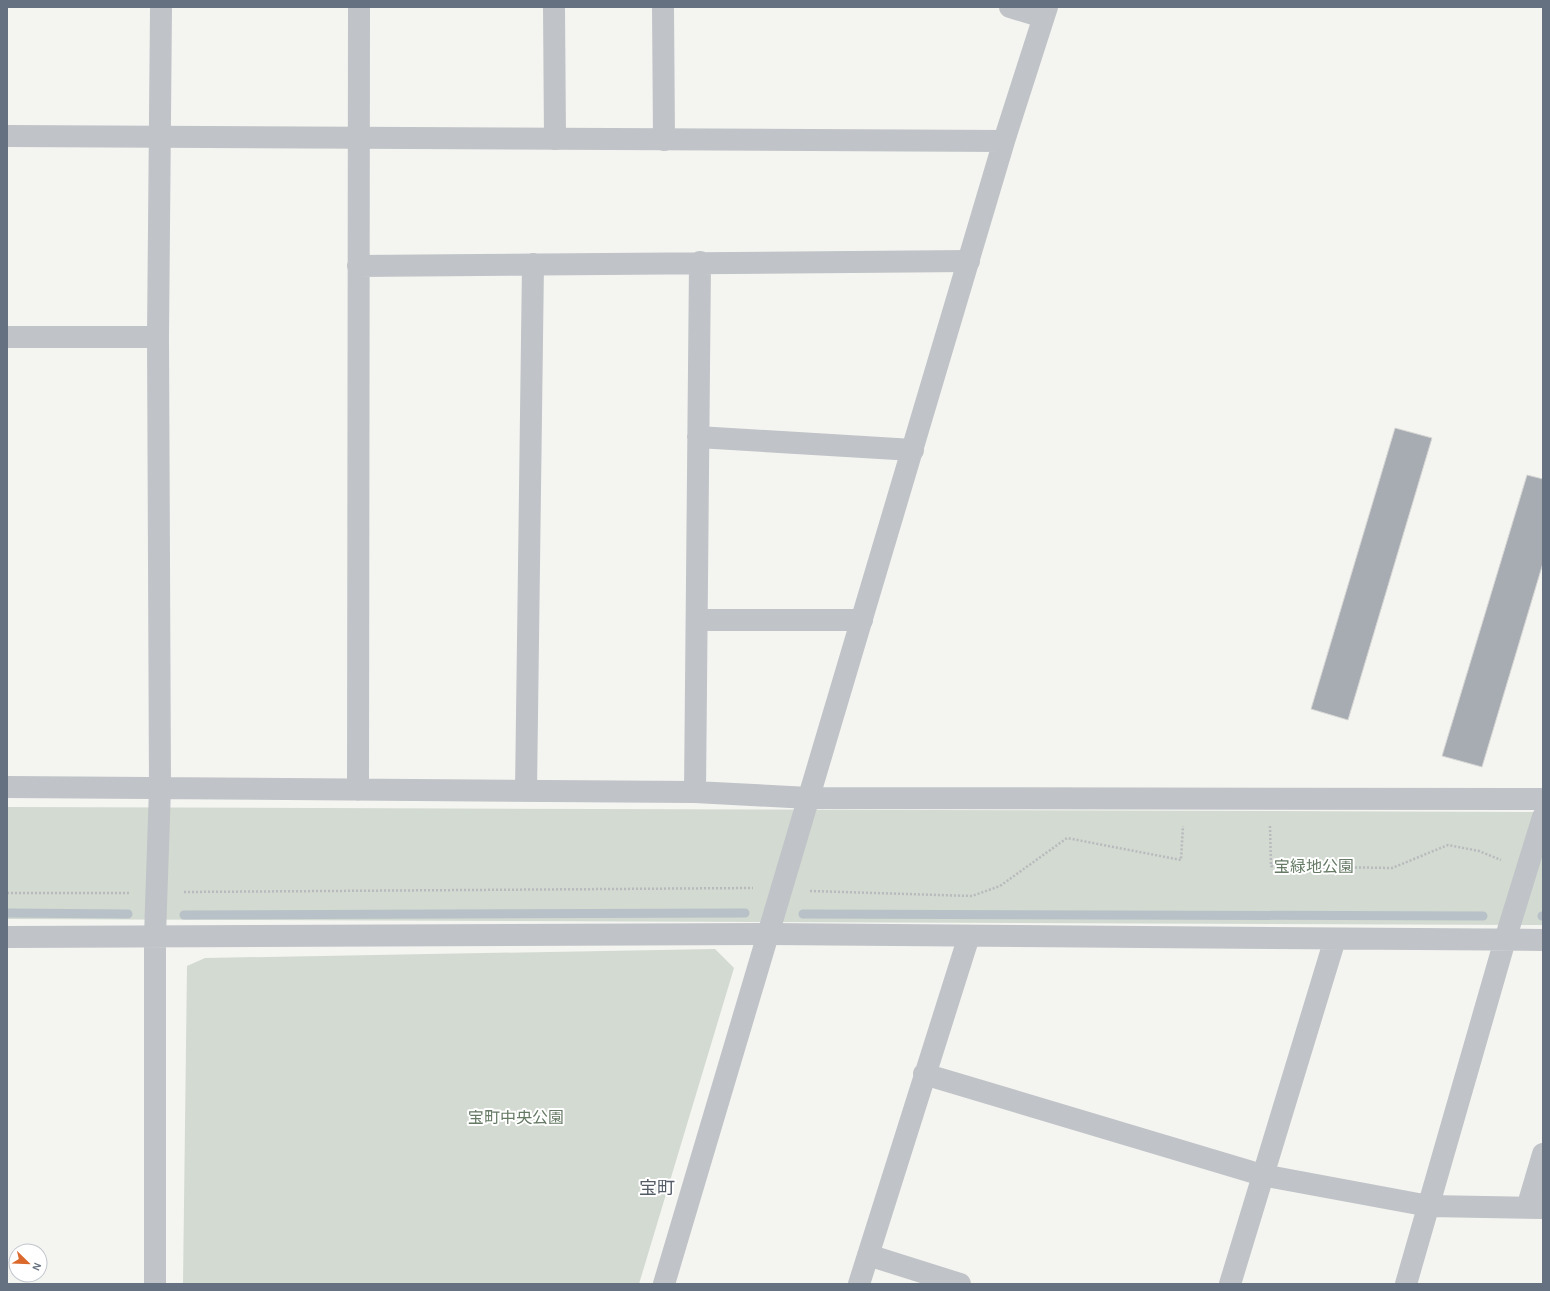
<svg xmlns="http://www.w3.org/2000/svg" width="1550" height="1291" font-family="'Alegreya Sans','Noto Sans JP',sans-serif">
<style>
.green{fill:#d3dad1}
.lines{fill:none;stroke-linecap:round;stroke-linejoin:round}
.stream{stroke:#b8c1c7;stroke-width:9}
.building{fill:#a7acb3;stroke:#d6d6d4}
.path{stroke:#b8babd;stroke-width:2.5;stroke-dasharray:2 2;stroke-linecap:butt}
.minor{stroke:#c0c3c7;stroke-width:22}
.tertiary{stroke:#c0c3c7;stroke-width:22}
.labels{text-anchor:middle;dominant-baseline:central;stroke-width:4;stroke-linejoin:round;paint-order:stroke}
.park-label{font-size:16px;fill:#657964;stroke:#fff}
.quarter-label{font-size:18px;fill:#535b67;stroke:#fff}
</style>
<rect width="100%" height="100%" fill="#f4f5f1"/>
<!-- green -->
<path class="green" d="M7,807L1543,812V925L7,919Z
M715,949L734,968L639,1284H183L187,966L205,958Z"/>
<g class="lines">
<!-- stream -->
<path class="stream" d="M7,913L128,914
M803,914L1483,916
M184,915L745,913
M1542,916H1543"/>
</g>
<!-- building -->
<path class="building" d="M1395,428L1432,438L1348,720L1311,709Z
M1527,475L1543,479V563L1482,767L1442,756Z"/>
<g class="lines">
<!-- path -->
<path class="path" d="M1270,826L1271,866L1392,868L1448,845L1479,851L1501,860
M810,891L972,896L1000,886L1067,838L1181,860L1183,826
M184,892L753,888
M7,893H129"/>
<!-- minor -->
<path class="minor" d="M554,7L555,139
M663,7L664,140
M1010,7L1043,17
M358,266L969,261
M7,337H158
M698,437L913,450
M697,620H862
M7,787L695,792L809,798L1543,799
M358,790L359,7
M526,791L533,264
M695,792L700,262
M7,937L768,934L1543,940
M924,1074L1262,1175L1429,1206L1543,1208
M1527,1208L1543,1154
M868,1255L960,1284
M155,1284V936L160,788L158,337L161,7
M859,1284L969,936
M1230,1284L1335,939
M1406,1284L1505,940L1543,817"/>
<!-- tertiary -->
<path class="tertiary" d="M7,136L1004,141
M664,1284L1004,141L1047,7"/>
</g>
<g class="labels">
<!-- park labels -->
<g class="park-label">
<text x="1314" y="867">宝緑地公園</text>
<text x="516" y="1118">宝町中央公園</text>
</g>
<!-- quarter labels -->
<g class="quarter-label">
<text x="657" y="1189">宝町</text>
</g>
</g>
<!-- border -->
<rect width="1550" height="1291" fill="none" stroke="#657181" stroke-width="16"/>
<!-- north arrow -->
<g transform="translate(28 1263) rotate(113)"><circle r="19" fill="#ffffff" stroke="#c1c6cd"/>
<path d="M0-3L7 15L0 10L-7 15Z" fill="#db692c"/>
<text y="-6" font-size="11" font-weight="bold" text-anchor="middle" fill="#657181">N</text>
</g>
</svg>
